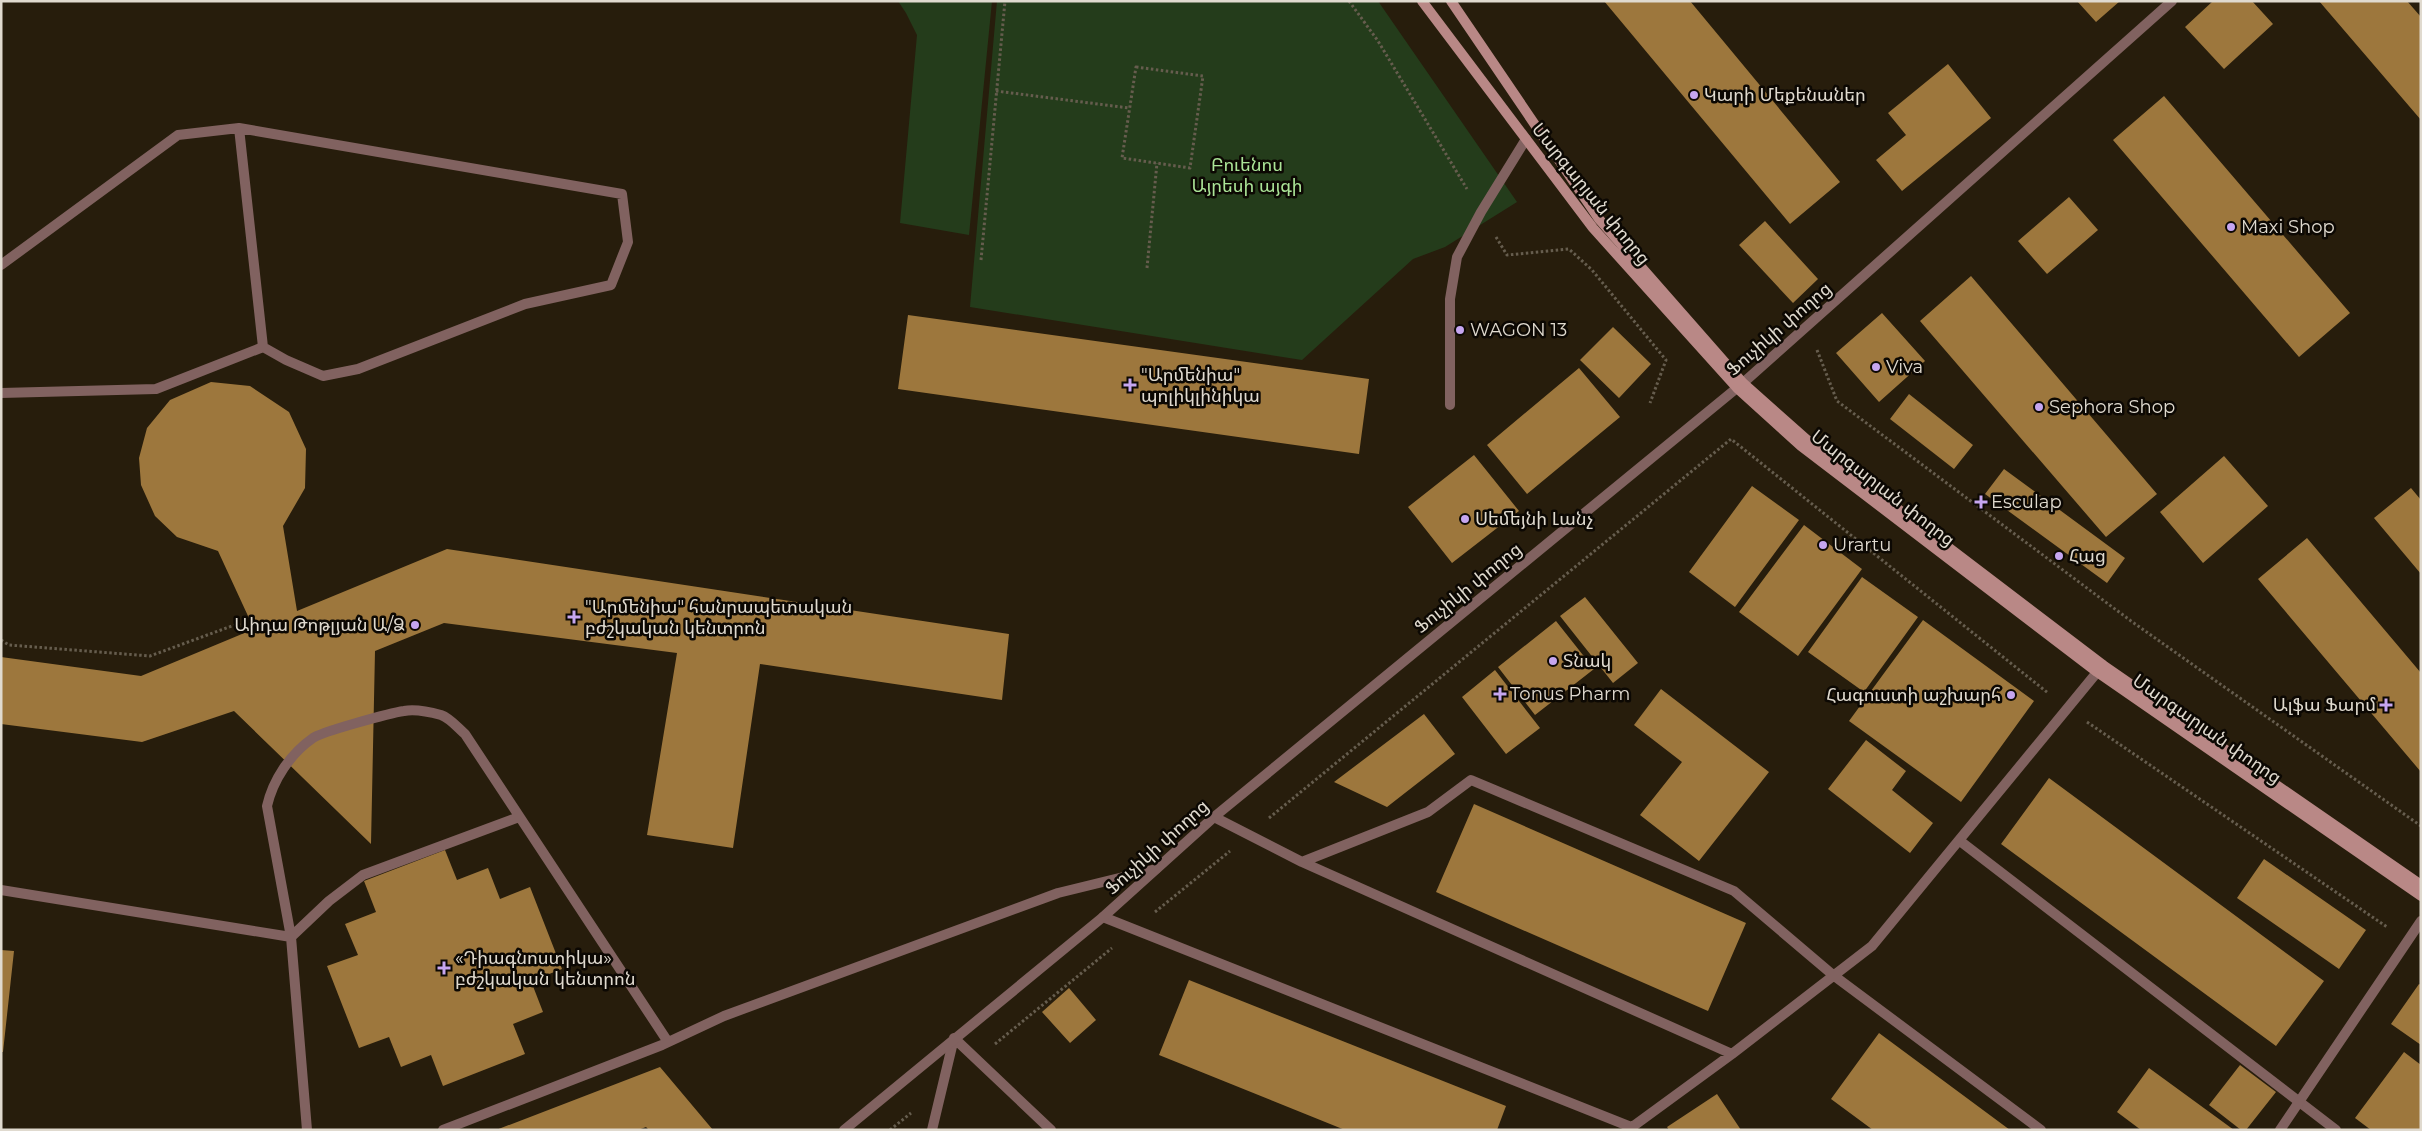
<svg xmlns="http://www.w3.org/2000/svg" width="2422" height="1131" font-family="Montserrat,'Noto Sans Armenian',sans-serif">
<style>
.green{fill:#243c1b}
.building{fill:#9d773d}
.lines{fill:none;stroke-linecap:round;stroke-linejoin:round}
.path{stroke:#665d4e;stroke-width:3;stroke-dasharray:2.5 2.5;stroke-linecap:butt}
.service{stroke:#816260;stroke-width:10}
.minor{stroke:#816260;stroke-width:10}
.tertiary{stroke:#816260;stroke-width:10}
.secondary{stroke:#b98886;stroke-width:10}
.poi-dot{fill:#c6a6f0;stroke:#0c0803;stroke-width:2}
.labels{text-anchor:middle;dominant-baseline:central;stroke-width:5;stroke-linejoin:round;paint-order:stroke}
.poi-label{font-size:18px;fill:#e0dacf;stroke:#0c0803;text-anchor:start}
.park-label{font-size:18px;fill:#abe497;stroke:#0c0803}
.street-label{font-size:18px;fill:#e0dacf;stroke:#0c0803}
</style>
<rect width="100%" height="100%" fill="#271d0c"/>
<!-- green -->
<path class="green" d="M898,1H992L969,235L900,223L917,35L906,13Z
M997,1H1378L1517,202L1445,247L1413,259L1302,360L970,307Z"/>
<!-- building -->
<path class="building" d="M1604,1H1690L1840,182L1790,224Z
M2077,1H2120L2096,22Z
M2213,1H2252L2273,24L2224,69L2185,27Z
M2319,1H2407L2421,17V120Z
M1948,64L1991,118L1902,191L1876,160L1906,135L1888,113Z
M2164,96L2350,313L2299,357L2113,140Z
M2069,197L2098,230L2047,274L2018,241Z
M1765,221L1818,279L1793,303L1739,245Z
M1971,276L2157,494L2106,537L1920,321Z
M1882,313L1925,361L1879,402L1836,353Z
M908,315L1369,379L1359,454L898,389Z
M1613,327L1651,364L1619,398L1580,360Z
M1579,368L1620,417L1527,494L1487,445Z
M211,382L250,386L289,412L306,449L305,488L283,526L297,611L447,549L1009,634L1002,700L760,664L733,848L647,835L677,653L444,623L375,651L371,844L234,711L142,742L1,724V657L141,676L254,629L218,551L177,537L155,516L141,485L139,458L147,428L170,400Z
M1909,394L1973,445L1954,469L1890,419Z
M1474,455L1519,511L1452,563L1408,507Z
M2224,456L2268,506L2203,563L2160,512Z
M2004,469L2125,558L2107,583L1985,494Z
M1752,486L1799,520L1735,607L1689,572Z
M2411,488L2421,500V574L2374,518Z
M1804,525L1862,569L1798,656L1739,612Z
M2307,538L2421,673V772L2258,579Z
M1862,577L1918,617L1864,692L1808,652Z
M1585,597L1638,663L1613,683L1560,616Z
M1923,620L2034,701L1961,802L1849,721Z
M1556,621L1594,669L1535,715L1498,667Z
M1495,670L1540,728L1506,754L1462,697Z
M1661,689L1769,772L1699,861L1640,815L1682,762L1634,725Z
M1424,714L1455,754L1387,807L1334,782Z
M1866,740L1906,771L1892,790L1933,823L1910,853L1828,789Z
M2049,778L2324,981L2276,1046L2001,844Z
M1474,804L1746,923L1708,1011L1436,892Z
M445,850L457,880L488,868L500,899L530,887L562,969L531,981L543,1012L513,1024L525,1054L443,1086L431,1055L401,1067L389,1037L359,1048L327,966L358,955L345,924L376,912L364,881Z
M2264,859L2366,930L2339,969L2237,898Z
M1,950L14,951L3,1052H1Z
M1189,980L1506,1106L1497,1130H1345L1159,1055Z
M2419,984L2421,985V1045L2391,1024Z
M1069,988L1096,1020L1070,1043L1042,1012Z
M1879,1033L2010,1130H1873L1831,1099Z
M2404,1052L2421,1065V1130H2371L2355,1118Z
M2240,1065L2276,1092L2246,1130H2241L2209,1105Z
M660,1067L713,1130H649L646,1127L638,1130H496Z
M2149,1068L2234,1130H2141L2117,1112Z
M1717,1094L1741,1130H1669L1667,1127Z"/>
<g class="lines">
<!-- path -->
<path class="path" d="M1349,1L1378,41L1467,189
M1136,67L1203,76L1190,168L1122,158Z
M996,91L1129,108
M1496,237L1507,255L1569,249L1592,270L1666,360L1650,403
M981,260L1005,1
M1147,268L1157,163
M1817,350L1837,401L2131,621L2421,826
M1,640L9,645L150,656L240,623
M2087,722L2387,927
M1269,818L1731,439L2048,693
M1155,912L1230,851
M995,1044L1112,948
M890,1130L911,1113"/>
<!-- service -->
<path class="service" d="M1,265L178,135L239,128L622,194L628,242L611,285L525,304L358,369L323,376L286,360L263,347
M1,393L156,389L263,347L239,128
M1450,405V299L1457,257L1481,212L1526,139
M1214,817L1302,862L1732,1054
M1960,841L2336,1130
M1302,862L1428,812L1471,780L1734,891L1833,975L2041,1130
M1,890L291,937L329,901L363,875L519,817
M1103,917L1631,1127L1632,1130
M954,1038L1051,1130
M307,1130L291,937L267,806C273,780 290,754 313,738C321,732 390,713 404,711C415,709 430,712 441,715C450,718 458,728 465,734L668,1042
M443,1130L662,1045L724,1016L1058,893L1156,869
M932,1130L954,1038
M1628,1130L1732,1054L1872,946L2103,665"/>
<!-- minor -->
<path class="minor" d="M2280,1130L2421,921"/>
<!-- tertiary -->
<path class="tertiary" d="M844,1130L1103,917L1214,817L1743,383L2172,1"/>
<!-- secondary -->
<path class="secondary" d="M1422,1L1593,228L1737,388L1801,446L2097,672L2421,896
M1451,1L1599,219L1743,383L1806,439L2103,665L2421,885"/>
</g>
<!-- markers -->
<g class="poi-dot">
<circle cx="1694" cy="95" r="5"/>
<circle cx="2231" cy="227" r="5"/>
<circle cx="1460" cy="330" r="5"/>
<circle cx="1876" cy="367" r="5"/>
<path d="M1127.5 377.5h5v5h5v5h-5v5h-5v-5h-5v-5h5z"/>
<circle cx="2039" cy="407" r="5"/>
<path d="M1978.5 494.5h5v5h5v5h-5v5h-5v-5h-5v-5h5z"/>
<circle cx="1465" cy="519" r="5"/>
<circle cx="1823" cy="545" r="5"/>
<circle cx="2059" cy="556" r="5"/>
<path d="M571.5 609.5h5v5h5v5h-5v5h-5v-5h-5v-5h5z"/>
<circle cx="415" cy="625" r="5"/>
<circle cx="1553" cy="661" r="5"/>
<path d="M1497.5 686.5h5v5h5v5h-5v5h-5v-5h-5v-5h5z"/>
<circle cx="2011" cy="695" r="5"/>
<path d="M2383.5 697.5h5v5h5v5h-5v5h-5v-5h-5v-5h5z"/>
<path d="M441.5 960.5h5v5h5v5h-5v5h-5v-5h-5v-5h5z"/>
</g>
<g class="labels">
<!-- poi labels -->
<g class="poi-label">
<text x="1704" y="95">Կարի Մեքենաներ</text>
<text x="2241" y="227">Maxi Shop</text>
<text x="1470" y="330">WAGON 13</text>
<text x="1886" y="367">Viva</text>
<text x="1141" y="375">"Արմենիա"<tspan x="1141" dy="21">պոլիկլինիկա</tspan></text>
<text x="2049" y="407">Sephora Shop</text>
<text x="1991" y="502">Esculap</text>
<text x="1475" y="519">Սեմեյնի Լանչ</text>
<text x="1833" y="545">Urartu</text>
<text x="2069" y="556">Հաց</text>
<text x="585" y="607">"Արմենիա" հանրապետական<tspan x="585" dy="21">բժշկական կենտրոն</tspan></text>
<text x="405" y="625" text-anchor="end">Աիդա Թոթլյան Ա/Ձ</text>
<text x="1563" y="661">Տնակ</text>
<text x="1510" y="694">Tonus Pharm</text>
<text x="2001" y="695" text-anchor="end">Հագուստի աշխարհ</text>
<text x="2376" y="705" text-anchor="end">Ալֆա Ֆարմ</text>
<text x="455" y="958">«Դիագնոստիկա»<tspan x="455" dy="21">բժշկական կենտրոն</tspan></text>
</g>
<!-- park labels -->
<g class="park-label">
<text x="1247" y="165">Բուենոս<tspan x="1247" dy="21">Այրեսի այգի</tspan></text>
</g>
<!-- street labels -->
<g class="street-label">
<text transform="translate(1591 194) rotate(51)">Մարգարյան փողոց</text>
<text transform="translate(1779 329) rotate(-41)">Ֆուչիկի փողոց</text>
<text transform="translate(1883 488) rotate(38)">Մարգարյան փողոց</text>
<text transform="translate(1468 588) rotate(-39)">Ֆուչիկի փողոց</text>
<text transform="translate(2207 729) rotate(35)">Մարգարյան փողոց</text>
<text transform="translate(1157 847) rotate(-42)">Ֆուչիկի փողոց</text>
</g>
</g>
<!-- border -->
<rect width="2422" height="1131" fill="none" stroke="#e0dacf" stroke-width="5"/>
</svg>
